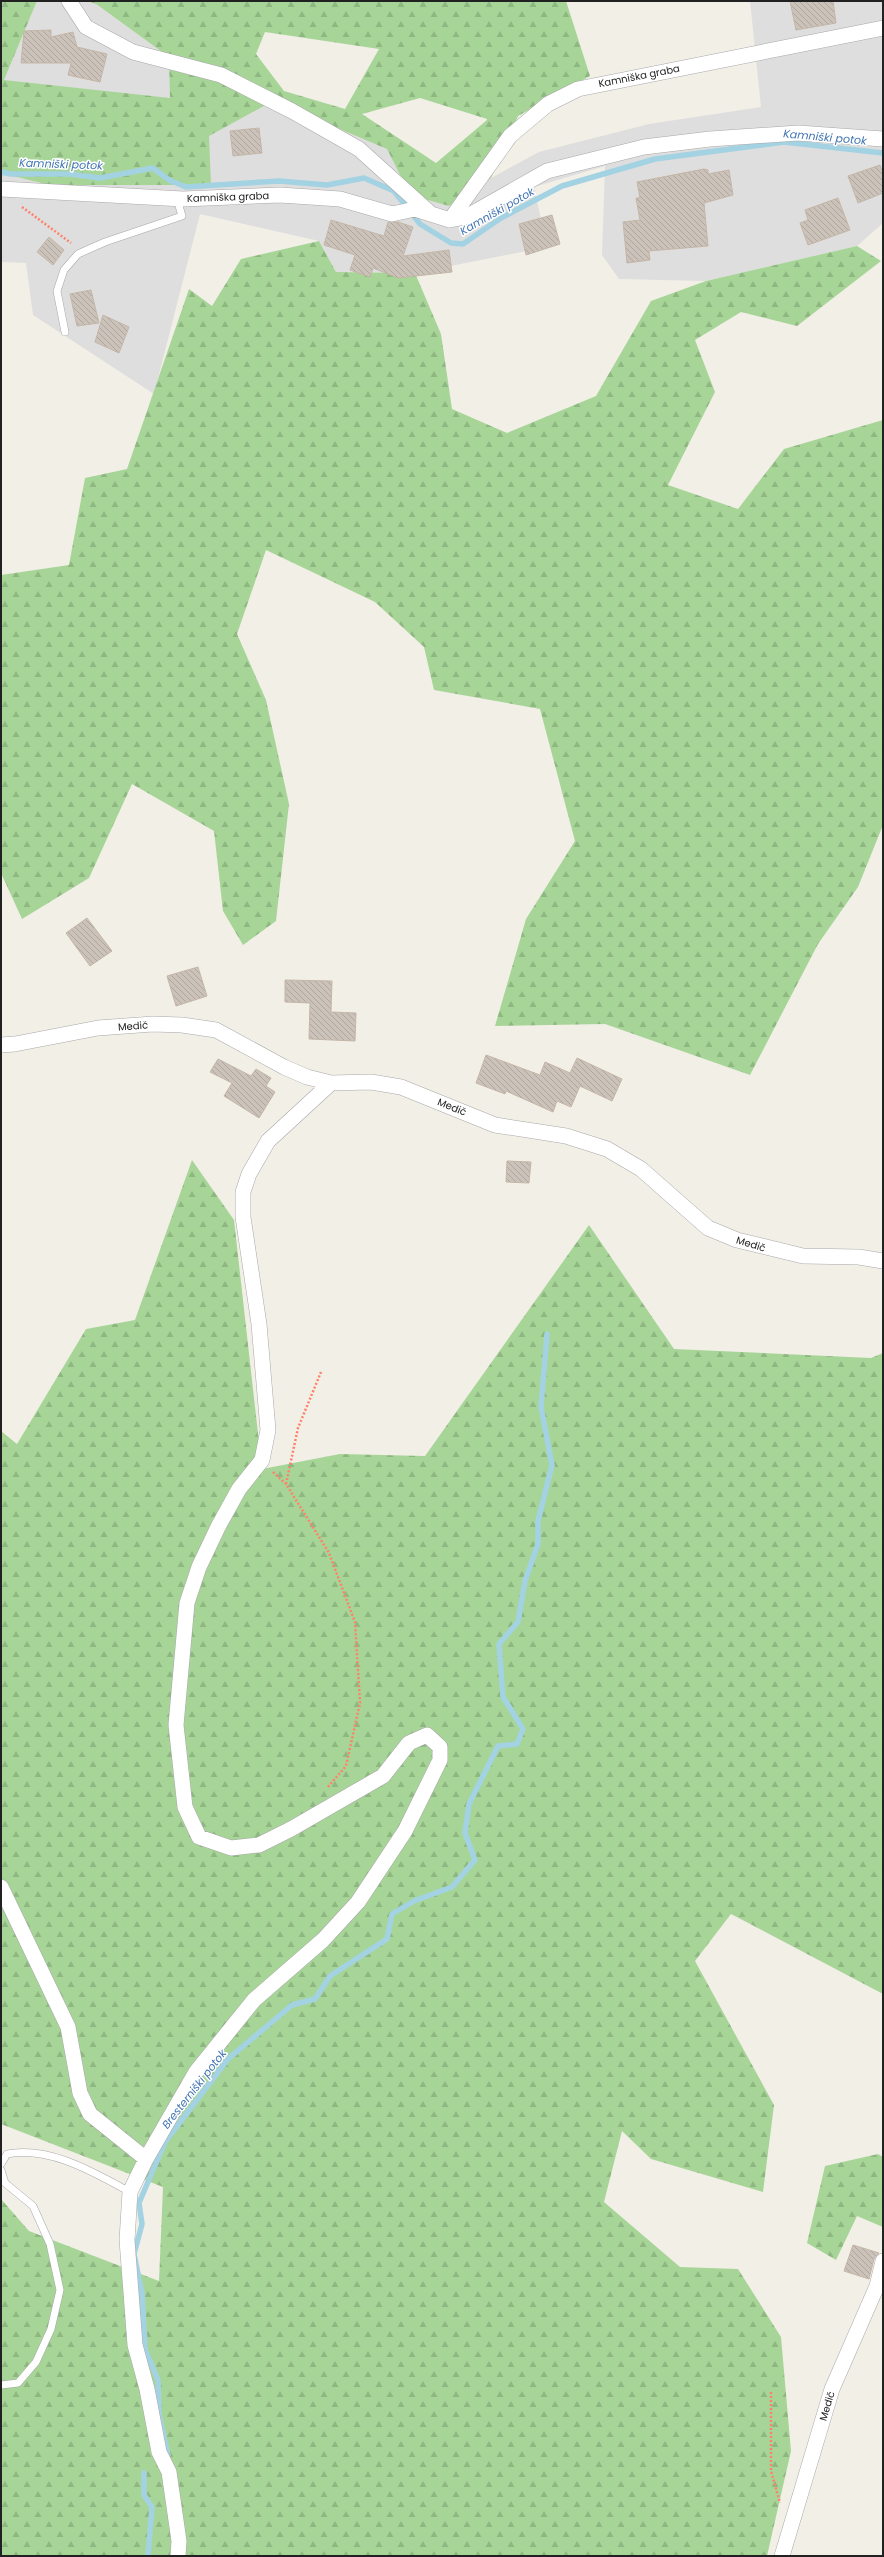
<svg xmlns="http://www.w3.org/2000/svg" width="884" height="2557" font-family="Poppins,sans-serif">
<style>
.residential{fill:#dfdede}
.forest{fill:url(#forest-firs);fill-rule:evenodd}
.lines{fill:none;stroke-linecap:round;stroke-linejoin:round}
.stream{stroke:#a3d2e3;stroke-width:5.5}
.building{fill:url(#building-back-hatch);stroke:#c5b6a7}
.service-casing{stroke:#a8a8a8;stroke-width:8}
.minor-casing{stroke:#a8a8a8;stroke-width:16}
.path{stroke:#ff816b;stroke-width:2.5;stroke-dasharray:2 2;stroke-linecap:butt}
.service{stroke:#fff;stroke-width:7}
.minor{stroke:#fff;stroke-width:15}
.labels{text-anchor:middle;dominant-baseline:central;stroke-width:3;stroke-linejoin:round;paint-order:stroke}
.street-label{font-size:10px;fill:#212121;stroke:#fff}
.water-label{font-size:11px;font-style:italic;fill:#4074b2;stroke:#fff}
</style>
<defs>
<pattern id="forest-firs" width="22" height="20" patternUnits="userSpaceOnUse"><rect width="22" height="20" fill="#a7d597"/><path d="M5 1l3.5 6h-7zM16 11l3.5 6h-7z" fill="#8fb782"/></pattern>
<pattern id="building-back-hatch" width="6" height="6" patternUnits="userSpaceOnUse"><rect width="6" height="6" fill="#cbc2b9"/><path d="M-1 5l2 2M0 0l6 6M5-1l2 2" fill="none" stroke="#aea69f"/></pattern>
</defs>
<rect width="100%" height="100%" fill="#f2efe7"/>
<!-- residential -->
<path class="residential" d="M37,1H87L96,4L169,57L387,149L410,195L449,206L491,178L539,152L649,124L761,107L750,1H883V223L857,246L706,281L619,279L602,255L605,166L534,187L547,247L415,273L336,272L319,241L200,214L154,394L33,315L26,263L1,262V173L49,185H211L4,80Z"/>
<!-- forest -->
<path class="forest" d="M1,1H37L4,80L170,98L169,57L96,4L87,1H566L590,76L518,116L491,178L449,206L410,195L387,149L273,101L209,136L211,185H49L1,173ZM265,32L379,49L345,109L284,91L256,54ZM420,98L487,119V120L436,163L362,114Z
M319,241L336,272L415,273L441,334L452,409L507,433L596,396L651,301L706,281L857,246L881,261L797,326L741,312L695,340L715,392L668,485L738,509L784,449L883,420V825L858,887L818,944L750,1075L605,1024L495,1026L526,919L575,841L540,709L434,690L424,647L375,602L266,550L237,634L266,700L289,804L276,921L243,945L223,911L214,831L132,784L89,878L22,919L1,873V575L69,565L85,478L127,469L189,289L212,306L241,259Z
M192,1160L234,1220L262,1469L340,1454L425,1456L589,1225L674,1349L871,1358L883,1353V1994L731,1914L695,1961L774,2105L763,2192L651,2159L622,2131L604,2202L680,2267L738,2269L781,2337L791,2451L767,2556H1V2199L29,2231L159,2281L163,2187L1,2124V1431L17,1444L86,1329L135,1320Z
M878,2154L883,2157V2227L857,2216L836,2260L807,2243L825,2166Z"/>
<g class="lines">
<!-- stream -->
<path class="stream" d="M1,172L11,174H70L100,178L153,168L169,180L186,187L279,181L327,185L364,178L394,191L420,224L451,243L463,244L501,218L562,186L655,159L784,142L883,153
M168,2455L159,2414L158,2380L145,2349L142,2293L134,2254L142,2224L139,2203L165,2142L228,2059L292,2005L315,1999L330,1976L387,1939L392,1914L414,1901L452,1887L475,1860L465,1833L469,1804L498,1746L517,1744L523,1729L503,1697L499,1644L518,1622L525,1581L538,1544V1521L552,1465L541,1407L547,1334
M144,2473V2495L152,2507L148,2556"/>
</g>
<!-- building -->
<path class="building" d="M790,1H833L836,23L796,30Z
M51,30V37L73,32L77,47L107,54L100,82L68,75L71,63H21L24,31Z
M259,128L262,153L233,156L230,131Z
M880,165L883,173V193L858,203L848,176Z
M704,169L708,170V174L729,170L733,195L704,203L708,246L649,251L650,260L627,263L623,222L640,220L636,198H640L637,182Z
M838,198L850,230L808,245L800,223L808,220L805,210Z
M552,215L560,244L526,255L519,224Z
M331,220L384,236L388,222H398L413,227L403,256L449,250L452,272L398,278L373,268L370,277L350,270L355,255L324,245Z
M49,237L64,250L53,265L37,252Z
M91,290L99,323L77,326L70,294Z
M103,315L129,327L119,353L95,342Z
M87,918L112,951L90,966L66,933Z
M198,967L207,996L176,1006L167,976Z
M285,980L332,981L331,1012L356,1013L355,1041L309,1039L310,1003L285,1002Z
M486,1055L540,1075L545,1062L570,1073L577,1058L622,1079L612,1101L580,1086L571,1107L557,1101L553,1112L506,1091L505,1094L476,1083Z
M218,1059L251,1076L256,1069L271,1078L266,1086L275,1092L259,1118L224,1096L232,1083L210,1072Z
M507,1161L531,1162L529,1183L506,1182Z
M853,2245L879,2253L874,2259L869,2279L844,2271Z"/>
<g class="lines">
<!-- service casing -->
<g class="service-casing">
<path id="service" d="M65,332L57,291L64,270L78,254L105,242L182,216L177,199
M1,2164L7,2154C50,2146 93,2172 130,2192
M1,2170L5,2183L33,2206L50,2244L60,2290L51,2329L36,2362L18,2383L1,2385"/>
</g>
<!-- minor casing -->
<g class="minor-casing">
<path id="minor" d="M69,1L86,27L133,52L221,75L292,111L359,149L430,213
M1,189L183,199L280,195L340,199L392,214L415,209L450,220L466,217L547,171L644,147L710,139L798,133L883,139
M450,220L510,136L548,104L578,89L883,28
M1,1045L15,1044L98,1028L153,1024L182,1025L216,1030L284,1067L307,1077L331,1083L371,1082L401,1087L495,1125L566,1136L607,1149L641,1169L708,1228L737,1240L803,1256L859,1257L883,1261
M1,1887L68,2027L80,2093L90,2114L146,2159
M178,2556L179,2541L169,2472L159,2452L147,2389L135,2345L127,2240L130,2192L146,2159L196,2072L254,2000L323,1940L358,1902L405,1831L440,1760V1747L427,1735L409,1743L383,1776L291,1829L259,1845L231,1848L199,1837L185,1807L176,1725L187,1603L199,1567L218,1527L239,1489L262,1460L268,1430L259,1324L243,1217V1192L249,1174L268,1141L331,1083
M782,2556L832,2389L877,2286L883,2261"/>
</g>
<!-- path -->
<path class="path" d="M22,207L71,243
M273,1472L286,1484L329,1553L355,1622L360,1703L346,1766L327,1788
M286,1484L298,1428L321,1372
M771,2392V2471L780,2503"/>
<!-- service -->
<use href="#service" class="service"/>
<!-- minor -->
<use href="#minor" class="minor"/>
</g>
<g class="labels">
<!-- street labels -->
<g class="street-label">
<text transform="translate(639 76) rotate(-11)">Kamniška graba</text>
<text transform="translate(228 197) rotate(-2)">Kamniška graba</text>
<text transform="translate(133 1026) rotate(-4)">Medič</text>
<text transform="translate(452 1107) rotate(22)">Medič</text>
<text transform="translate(751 1244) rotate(17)">Medič</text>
<text transform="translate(827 2406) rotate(-73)">Medič</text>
</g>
<!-- water labels -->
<g class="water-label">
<text transform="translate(825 137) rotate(5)">Kamniški potok</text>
<text transform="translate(61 164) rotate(2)">Kamniški potok</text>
<text transform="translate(497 211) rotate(-30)">Kamniški potok</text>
<text transform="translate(194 2089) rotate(-52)">Bresterniški potok</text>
</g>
</g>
<!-- border -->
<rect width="884" height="2557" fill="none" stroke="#212121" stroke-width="4"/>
</svg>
